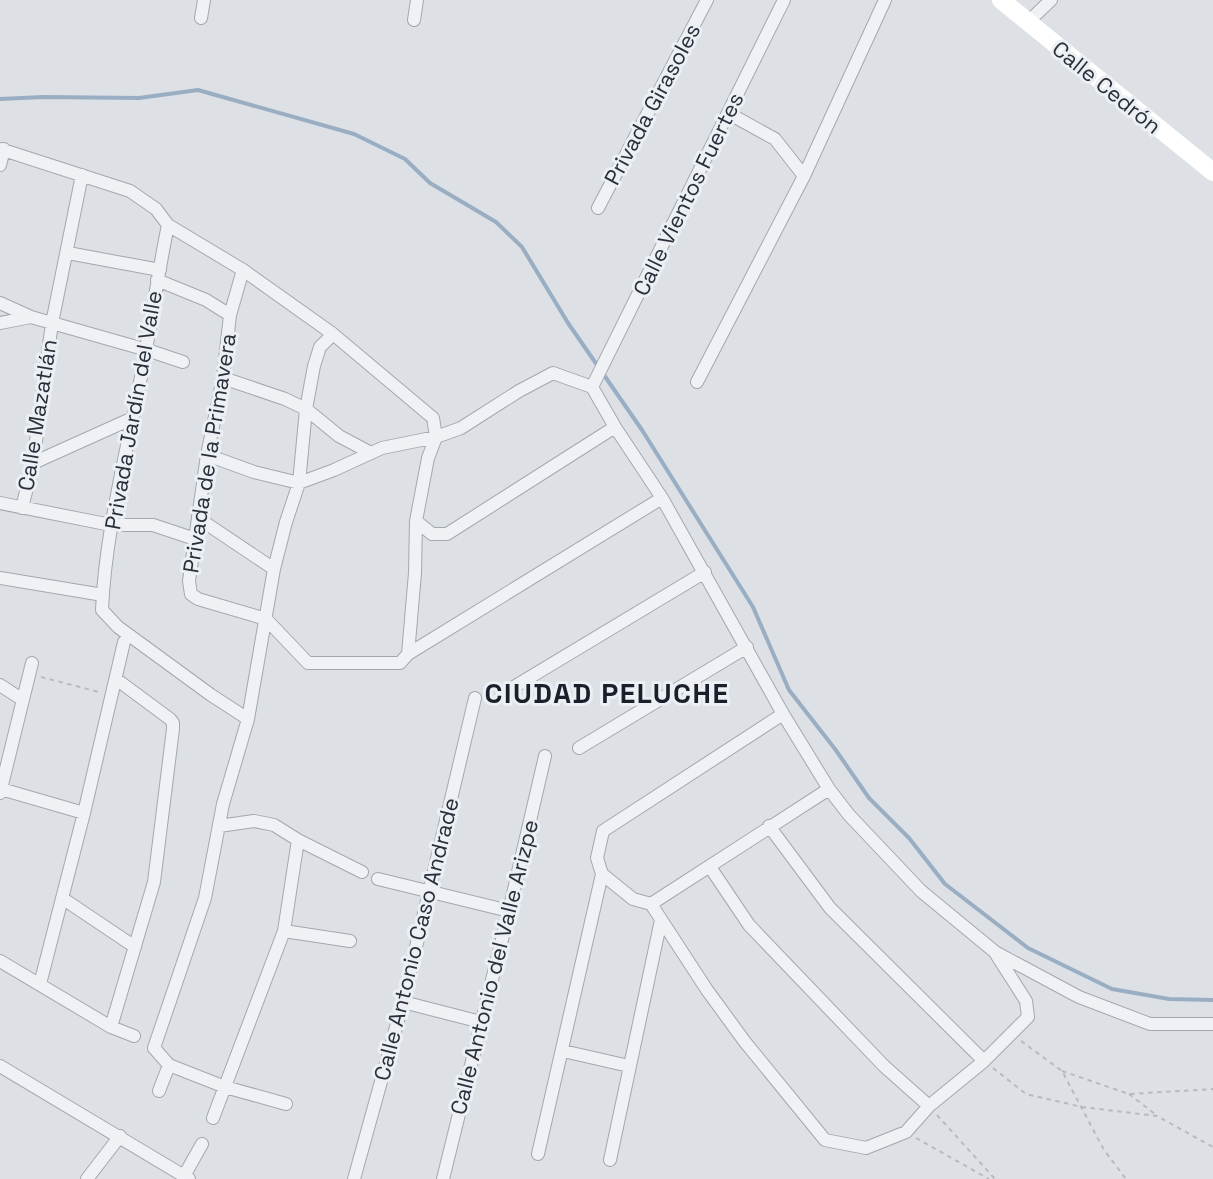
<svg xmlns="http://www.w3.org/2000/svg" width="1213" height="1179" font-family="'Space Grotesk',sans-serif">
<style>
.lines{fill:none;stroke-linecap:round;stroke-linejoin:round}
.stream{stroke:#9aaec3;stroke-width:4}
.street-casing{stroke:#a3a7af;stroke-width:14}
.path{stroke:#b7bbc0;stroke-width:2;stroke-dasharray:4.5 4.5;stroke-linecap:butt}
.street{stroke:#eff1f4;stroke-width:12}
.secondary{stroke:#fff;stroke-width:18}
.labels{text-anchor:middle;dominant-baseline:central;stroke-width:6;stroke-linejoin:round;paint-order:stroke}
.street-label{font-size:22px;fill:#282f3b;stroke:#eceff3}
.district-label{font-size:28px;font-weight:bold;letter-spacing:1.5px;fill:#1a202b;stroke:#eceff3}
</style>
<rect width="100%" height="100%" fill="#dde0e5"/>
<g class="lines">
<!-- stream -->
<path class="stream" d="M0,99L43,97L139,98L198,90L354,134L405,159L430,183L496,222L522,247L568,323L642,430L753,607L789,690L835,749L869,798L909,838L945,884L1028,948L1112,989L1169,999L1213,1000"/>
<!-- street casing -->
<g class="street-casing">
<path id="street" d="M201,18L204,0
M414,20L417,0
M1027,23L1051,0
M728,113L775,139L804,176
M0,149L130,191L156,209L168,225L243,270L333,334L433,418L436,437L428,458L416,521L415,573L408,654
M0,165L4,149
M598,208L707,0
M168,225C156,283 149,340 137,397C123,468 105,538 102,610L118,627L211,695L248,719
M68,253L160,270
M243,270L230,315L223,378L207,455L189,581L191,594L198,599L266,619
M157,280L206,300L230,315
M0,303L31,317
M0,323L31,317L147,350L183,362
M223,378L285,399L306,409L339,436L371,453
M697,382L804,176L885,0
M592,387L784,0
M207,455L254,472L299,483L334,470L382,448L436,437L461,428L519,391L553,373L592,387L615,427L662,498L783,714L829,789L849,815L921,891L995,952L1079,997L1150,1024H1213
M33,463L133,418
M0,503L111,525H153L195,539
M22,508L33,463L52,323L82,175
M198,518L274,569
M416,521L432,534H447L615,427
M0,578L103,595
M266,619L308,663H400L408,654L662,498
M0,685L23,700
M502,694L705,572
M783,714L603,831L597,858L602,874L633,899L651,904L707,990L745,1042L825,1140L866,1148L906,1132L929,1106L984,1061L1028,1017L1026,1001L996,954
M579,748L747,647
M1,789L84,813
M0,793L32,663
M219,826L254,821L274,825L298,840L362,872
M769,826L830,908L984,1061
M710,867L749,925L884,1066L929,1106
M378,879L509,911
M62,898L135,947
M651,904L829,789
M284,931L350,941
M0,961L111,1027L134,1036
M40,984L84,813L124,642
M403,1002L481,1022
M111,1027L154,882L173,729V723L170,719L116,679
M563,1051L629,1066
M0,1066L189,1179
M159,1091L169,1065
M286,1104L225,1087L169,1065L154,1048L205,898L223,804L248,719L274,569L286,522L299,483L306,409L314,366L320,347L333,334
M213,1118L284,931L298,840
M538,1154L602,874
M610,1160L661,920
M184,1176L202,1144
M87,1179L120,1136
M354,1179L403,1002L475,698
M443,1179L509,911L545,756"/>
</g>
<!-- path -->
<path class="path" d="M41,677L99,692
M1021,1041L1062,1071L1104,1150L1126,1179
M993,1068L1026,1094L1082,1107L1157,1116L1213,1147
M1062,1071L1129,1094L1213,1089
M1129,1094L1155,1114
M937,1115L995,1179
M916,1138L989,1179"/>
<!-- street -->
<use href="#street" class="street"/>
<!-- secondary -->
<path class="secondary" d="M1001,0L1213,172"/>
</g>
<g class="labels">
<!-- street labels -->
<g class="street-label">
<text transform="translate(1107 87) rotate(39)">Calle Cedrón</text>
<text transform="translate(652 104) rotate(-62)">Privada Girasoles</text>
<text transform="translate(688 194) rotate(-64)">Calle Vientos Fuertes</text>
<text transform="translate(133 410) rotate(-80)">Privada Jardín del Valle</text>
<text transform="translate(37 415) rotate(-81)">Calle Mazatlán</text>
<text transform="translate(209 453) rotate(-81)">Privada de la Primavera</text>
<text transform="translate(416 939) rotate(-76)">Calle Antonio Caso Andrade</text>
<text transform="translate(494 967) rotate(-76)">Calle Antonio del Valle Arizpe</text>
</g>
<!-- district labels -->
<g class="district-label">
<text x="607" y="693">CIUDAD PELUCHE</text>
</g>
</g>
</svg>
